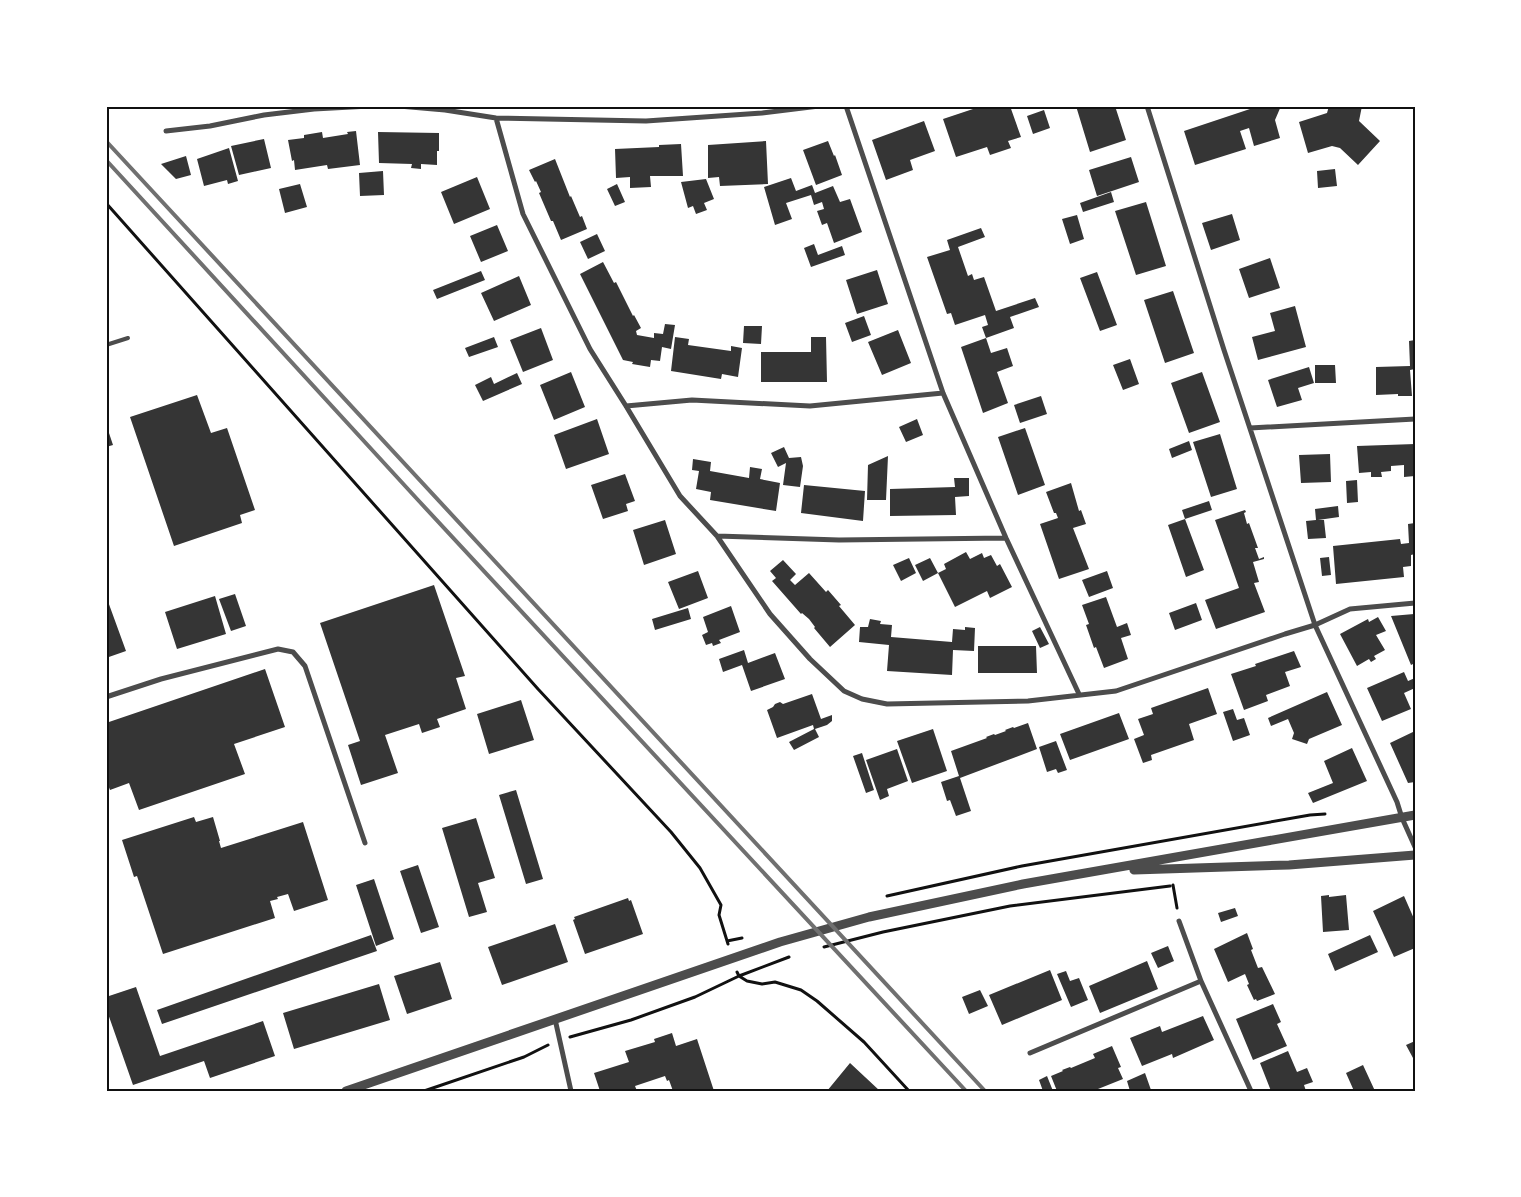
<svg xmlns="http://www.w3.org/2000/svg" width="1521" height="1197" font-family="Signika,sans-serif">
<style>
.building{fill:#353535}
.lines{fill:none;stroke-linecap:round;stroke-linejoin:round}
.path{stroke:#111;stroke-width:3}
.service{stroke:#4c4c4c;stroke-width:4}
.minor{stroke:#4c4c4c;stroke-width:5}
.tertiary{stroke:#4c4c4c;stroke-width:9}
.rail{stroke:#707070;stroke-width:4}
.neatline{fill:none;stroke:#111;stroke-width:2}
</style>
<rect width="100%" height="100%" fill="#fff"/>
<!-- building -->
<path class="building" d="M982,106H1010L1021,137L1008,141L1011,148L990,155L987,147L956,157L943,119Z
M1076,106H1115L1126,140L1090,152Z
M1259,106H1281L1275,120L1280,138L1254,146L1249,128L1240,131L1246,149L1195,165L1184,131Z
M1329,106H1362L1359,121L1380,141L1358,165L1340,148L1332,146L1308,153L1299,122L1327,113Z
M1044,110L1050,128L1033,134L1027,116Z
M924,121L935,151L910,160L913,170L886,180L872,140Z
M356,131L360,165L328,169L327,165L295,170L294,160L292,161L288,140L304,138V135L322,132L323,138L348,134L347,132Z
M378,132L439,133V151H437V165L421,164V169L411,168L412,164L379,163Z
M264,139L271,168L239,175L231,146Z
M766,141L768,184L720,186L719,177L708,178V145Z
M828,141L834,156L835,155L842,175L816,185L803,150Z
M681,144L683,176H650L651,187L630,188V177L616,178L615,149L659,147V145Z
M229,148L238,181L228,184L227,180L204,186L197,159Z
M186,156L191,175L176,179L161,164Z
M1131,157L1139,182L1097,196L1089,170Z
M555,159L570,197L571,196L580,217L582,216L587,229L561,240L553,221H551L539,193L541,192L536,181L535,182L529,170Z
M1335,169L1337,186L1318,188L1317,171Z
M383,171L384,195L360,196L359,173Z
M477,177L490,209L454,224L441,192Z
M791,178L796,191L812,185L815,193L833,186L840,202L850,199L862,232L834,243L827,223L822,225L817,211L824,209L822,202L814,205L811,195L786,203L792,219L775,225L764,187Z
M706,179L714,199L704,203L707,210L696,214L693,206L688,208L681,182Z
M300,184L307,207L285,213L279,189Z
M617,184L625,202L615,206L607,189Z
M1111,192L1114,202L1083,212L1080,203Z
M1146,202L1166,266L1136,275L1115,211Z
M1232,214L1240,240L1211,250L1202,223Z
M1077,215L1084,239L1070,244L1062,219Z
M497,225L508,251L481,262L470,236Z
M981,228L985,237L958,247L968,276L972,274L974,280L984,277L996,311L1035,298L1039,307L1010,317L1014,328L986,338L991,353L1007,348L1013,366L997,372L1008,403L983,413L961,347L986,338L982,327L988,325L985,315L955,325L951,313L947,314L927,257L950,250L947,240Z
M597,234L605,251L588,259L580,242Z
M814,244L818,255L842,246L845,255L811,267L804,248Z
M1270,258L1280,288L1249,298L1239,269Z
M603,262L614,283L616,282L633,316L634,315L641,328L636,331L637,335L654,338V333L663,334L665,324L675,325L671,349L662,347L660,361L651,360L650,367L632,364L633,362L623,360L580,274Z
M877,270L888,304L857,314L846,280Z
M481,271L485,280L437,299L433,290Z
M1097,272L1117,325L1100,331L1080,278Z
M519,276L531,305L494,321L481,293Z
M1173,291L1194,353L1165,363L1144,300Z
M1295,306L1306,347L1258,360L1252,337L1275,331L1270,313Z
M864,316L871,335L852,342L845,323Z
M744,326H762L761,344L743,343Z
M541,328L553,360L523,372L510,340Z
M898,330L911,363L882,375L868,342Z
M494,337L498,347L469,357L465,348Z
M675,337L689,339L688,345L731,351V346L742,348L738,377L722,374L721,379L671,371Z
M811,337H826L827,382H761V352H811Z
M1415,340V369L1410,370L1412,396H1398V394L1376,395V367L1410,366L1409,341Z
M1130,359L1139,384L1123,390L1113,365Z
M1315,365H1335L1336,383H1315Z
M1309,367L1314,383L1298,388L1302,400L1277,407L1268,380Z
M571,372L585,407L554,420L540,385Z
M1202,372L1220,422L1189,433L1171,383Z
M517,373L522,384L483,401L475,385L491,377L494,384Z
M197,395L211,433L227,428L255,510L240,515L242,523L174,546L130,417Z
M1041,396L1047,414L1020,423L1014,405Z
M597,419L609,454L566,469L554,435Z
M917,419L923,435L906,442L899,427Z
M106,424L113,445L106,447Z
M1025,428L1045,485L1018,495L998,437Z
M1220,434L1237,489L1211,497L1193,442Z
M1189,441L1192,450L1172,458L1169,449Z
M1415,444V476L1404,477V465L1391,466V471L1381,472L1382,477H1371V472L1359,473L1357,446Z
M784,447L789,458L801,457L803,466L800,487L783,485L786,463L778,467L771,453Z
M1330,454L1331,482L1301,483L1299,455Z
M888,456L886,500H867L868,465Z
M693,459L711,462L710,471L749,478L750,467L762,469L760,479L780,483L776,511L710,500L711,492L696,489L699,471L692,470Z
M625,474L635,501L626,504L628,511L603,519L591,485Z
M954,478H969V496L955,497L956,515L890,516V489L955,487Z
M1357,480L1358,502L1347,503L1346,481Z
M1071,483L1079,511L1081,510L1086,524L1073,528L1089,569L1059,579L1040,524L1058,518L1056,513H1054L1046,492Z
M804,485L865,491L863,521L801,513Z
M1209,501L1212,510L1185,519L1182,510Z
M1338,506L1339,517L1318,520H1324L1326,538L1308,539L1306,521L1316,520L1315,509Z
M1245,510L1246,512L1244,513L1247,524L1249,523L1258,548H1255L1259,559L1264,557V559L1253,562L1259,582L1254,583L1265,612L1216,629L1205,600L1239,588L1215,520Z
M1185,519L1204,570L1186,577L1168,525Z
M665,520L676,554L644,565L633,530Z
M1415,523V554L1411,555V566L1403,567L1404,577L1336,584L1333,546L1400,539L1401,544L1409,543L1408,524Z
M966,552L970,559L982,553L984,558L991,555L997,566L1000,564L1012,587L990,598L987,591L955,607L938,573L946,569L944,564Z
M1329,557L1331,575L1322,576L1320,558Z
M909,558L916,573L901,581L893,565Z
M930,558L938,573L923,581L915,565Z
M783,560L796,574L790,580L795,585L809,573L826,592L828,590L841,605L839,606L855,625L830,647L814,628L815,627L809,619L802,613L801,614L772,581L776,578L770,571Z
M698,571L708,598L679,609L668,582Z
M1107,571L1113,588L1089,597L1082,580Z
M434,585L465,676L456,678L466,709L437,719L440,727L422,733L419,724L385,735L398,773L361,785L348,745L360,741L320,623Z
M235,594L246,626L231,631L219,599Z
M106,596L126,651L106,658Z
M215,596L226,634L177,649L165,612Z
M1106,597L1117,627L1127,623L1131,635L1121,638L1128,659L1104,668L1096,647L1094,648L1086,625L1089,624L1082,605Z
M1196,603L1202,620L1175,630L1169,613Z
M731,606L740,632L719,640L721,643L713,646L712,643L706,645L702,635L708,632L703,617Z
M688,608L691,619L655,630L652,619Z
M1414,614L1415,663L1411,665L1391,616Z
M1378,617L1386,631L1376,635L1385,650L1374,656L1376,659L1371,662L1369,659L1357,666L1340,634L1368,619L1369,622Z
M870,619L881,621L880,624L892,625L891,637L952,642L953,629L965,630V627L975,628L974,651L953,650L952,675L887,671L889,645L859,642L860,627H868Z
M1040,627L1049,644L1040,648L1032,631Z
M978,646H1036L1037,673H978Z
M744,650L748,663L775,653L785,679L751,691L742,665L723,672L719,659Z
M1294,651L1301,667L1285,672L1290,686L1266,695L1268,701L1244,710L1231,674L1256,666L1255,664Z
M265,669L285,727L234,744L245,774L139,810L129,783L110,790L106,780V723Z
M1404,672L1408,681L1415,678V688L1404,693L1411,709L1382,721L1367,688Z
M1208,688L1217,714L1189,724L1194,740L1151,755L1152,760L1143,763L1134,739L1144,735L1138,719L1153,714L1151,708Z
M1327,692L1342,725L1309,739L1307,744L1292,739L1294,733L1288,719L1271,726L1268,718Z
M812,694L821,719L832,715V721L827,725L815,729L819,737L794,750L789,742L814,729L813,725L777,738L767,710L773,707L775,704L780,702L783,704Z
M521,700L534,740L489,754L477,714Z
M1233,709L1237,720L1244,718L1250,735L1233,741L1223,712Z
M1119,713L1129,739L1070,760L1060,734Z
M1028,723L1037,749L960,778L971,811L956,816L950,800L947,801L941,782L959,776L951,751L987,738L986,737L994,734L995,735L1006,731L1005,730L1013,727L1014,728Z
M933,729L947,771L912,783L897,741Z
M1415,731V782L1408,783L1390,743Z
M1056,741L1067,770L1058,773L1056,769L1047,772L1039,747Z
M1352,748L1367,781L1313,803L1308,793L1333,783L1324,761Z
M897,749L908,781L887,789L889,796L880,800L866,760Z
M862,753L874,790L866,793L853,756Z
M516,790L543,879L526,884L499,795Z
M194,817L196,822L213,817L220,841H219L221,848L303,822L328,900L294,911L288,894L277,897L278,899L270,901L275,918L163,954L137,876L134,877L122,840Z
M476,818L495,878L478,883L487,912L469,917L442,828Z
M418,865L439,927L421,933L400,871Z
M374,879L394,939L376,946L356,885Z
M1329,895V897L1346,895L1349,930L1323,932L1321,896Z
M1404,896L1415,921V948L1394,957L1373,911Z
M628,898L629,901L631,900L643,934L585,954L573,920L575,919L574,917Z
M1235,908L1238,916L1221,922L1218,913Z
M555,924L568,962L502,985L488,947Z
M1247,933L1253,949L1251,950L1258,968L1262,967L1275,994L1257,1001L1256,999L1254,1000L1247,985L1249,984L1245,974L1228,982L1214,949Z
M371,935L377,951L162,1024L157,1010Z
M1370,935L1378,952L1335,971L1328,954Z
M1168,946L1174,961L1158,968L1151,953Z
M1147,961L1158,989L1100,1013L1089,986Z
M440,962L452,999L407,1014L394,976Z
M1050,970L1062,1000L1002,1025L989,995Z
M1066,971L1070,981L1079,978L1088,1000L1071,1007L1057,974Z
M379,984L390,1020L294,1049L283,1013Z
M136,987L160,1056L263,1021L275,1056L210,1078L204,1061L133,1085L106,1008V997Z
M980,990L988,1006L969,1014L962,997Z
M1273,1004L1281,1022L1277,1024L1287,1046L1253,1060L1236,1019Z
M1203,1016L1214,1040L1173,1058L1172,1054L1142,1066L1130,1038L1160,1026L1162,1032Z
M672,1033L676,1046L697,1039L714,1091H673L669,1080L667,1081L665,1076L635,1086L637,1091H600L594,1073L629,1062L625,1051L655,1042L654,1039Z
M1415,1041V1057L1413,1058L1406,1045Z
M1112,1046L1121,1067L1118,1068L1123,1079L1093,1091H1057L1051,1076L1063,1071L1062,1070L1070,1067L1071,1068L1095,1058L1093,1054Z
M1288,1051L1297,1072L1307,1068L1313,1082L1304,1085L1306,1091H1271L1260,1063Z
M850,1063L880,1091H827Z
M1363,1065L1375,1091H1354L1346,1073Z
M1145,1073L1151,1090L1130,1091L1127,1081Z
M1047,1076L1053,1091H1043L1039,1080Z"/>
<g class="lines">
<!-- path -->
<path class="path" d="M106,203L538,689L671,832L700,868L721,905L719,915L728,944
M1173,885L1177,908
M887,896L1022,866L1310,815L1325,814
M727,941L742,938
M824,947L883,932L1010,906L1170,886
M737,972L739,976L747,981L762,984L775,982L801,990L817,1001L864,1042L909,1091
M570,1037L631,1020L695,997L739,976L789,957
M424,1091L524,1057L548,1045"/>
<!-- service -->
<path class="service" d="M106,345L128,338"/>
<!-- minor -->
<path class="minor" d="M399,106L445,110L496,118L646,121L762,113L819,106
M846,106L943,393L1006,538L1079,694
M1147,106L1224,350L1315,625L1397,802L1402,818L1415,847
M496,118L523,214L590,349L626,406L680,496L717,536L770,614L810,659L844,691L862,699L887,704L1028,701L1116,691L1285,634L1315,625L1350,609L1415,603
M166,131L210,126L264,115L314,109L370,106
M626,406L692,400L810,406L943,393
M1250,428L1415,419
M717,536L839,540L1006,538
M106,697L161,679L278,649L293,652L305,666L365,843
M1179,921L1201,981L1251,1091
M555,1019L571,1091
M1030,1053L1201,981"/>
<!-- tertiary -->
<path class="tertiary" d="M1134,870L1289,865L1415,855
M346,1091L780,942L869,917L1023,884L1415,815"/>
<!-- rail -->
<path class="rail" d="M106,141L985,1091
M106,160L418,500L966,1091"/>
</g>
<!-- border -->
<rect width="1521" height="1197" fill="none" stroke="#ffffff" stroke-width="215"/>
<rect x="108" y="108" width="1306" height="982" class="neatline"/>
</svg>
